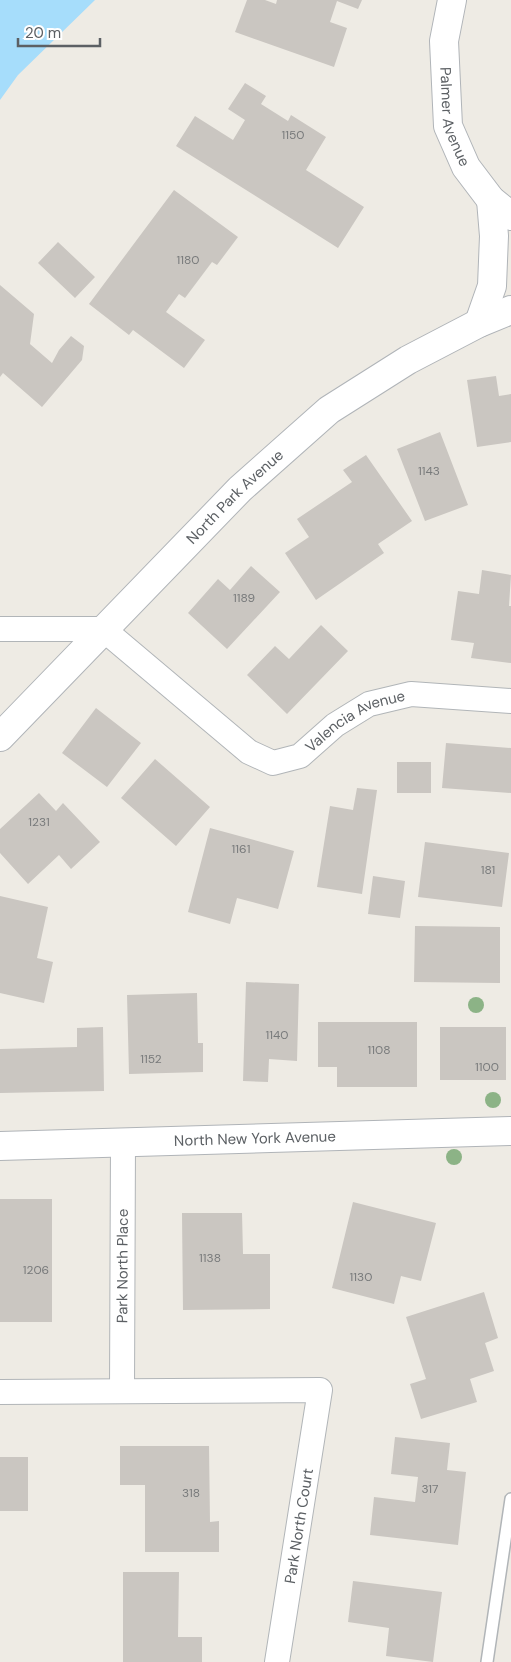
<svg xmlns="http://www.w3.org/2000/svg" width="511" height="1662" font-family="'DM Sans',sans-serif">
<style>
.water{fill:#a6ddfb}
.building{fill:#cac6c1}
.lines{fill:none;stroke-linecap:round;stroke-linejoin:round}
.lane-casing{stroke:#b1b5b8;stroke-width:14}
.street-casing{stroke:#b1b5b8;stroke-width:26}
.secondary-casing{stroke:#b0b4b8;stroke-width:30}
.lane{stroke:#fff;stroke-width:11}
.street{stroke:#fff;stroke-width:24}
.secondary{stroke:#fff;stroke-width:28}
.tree{fill:#8cb386}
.labels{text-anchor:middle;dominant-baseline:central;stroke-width:4.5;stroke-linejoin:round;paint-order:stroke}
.number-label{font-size:12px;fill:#787a7b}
.street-label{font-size:15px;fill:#5c6064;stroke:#fff}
</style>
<rect width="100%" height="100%" fill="#eeebe4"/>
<!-- water -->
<path class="water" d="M0,0H95L18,75L0,100Z"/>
<!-- building -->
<path class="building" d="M247,0H265L276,4L277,0H362L358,9L337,1L330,22L347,28L334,67L235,32Z
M245,83L266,96L261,104L288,121L291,115L326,137L306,170L364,207L338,248L176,146L195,116L233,140L245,120L228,109Z
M174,190L238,237L217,265L212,262L185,298L179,294L166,312L205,340L184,368L133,330L129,335L89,304Z
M58,242L95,277L75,298L38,263Z
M0,285L34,314L30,344L52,363L59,350L71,336L84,346L82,360L42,407L3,373L0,377Z
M496,376L499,396L511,394V442L477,447L467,380Z
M440,432L468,505L425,521L397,449Z
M366,455L412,521L378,544L384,553L316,600L285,553L309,537L297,519L352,482L343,470Z
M251,566L280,592L227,649L188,613L218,579L230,590Z
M482,570L511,575L509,606H511V663L471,658L474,643L451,640L458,591L479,594Z
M321,625L348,651L287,714L247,675L275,646L289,659Z
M96,708L141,743L107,787L62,753Z
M446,743L511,748V793L442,788Z
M155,759L210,807L176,846L121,798Z
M397,762H431V793H397Z
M357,788L377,790L362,894L317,887L330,806L353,810Z
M39,793L56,811L63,803L100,842L71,869L59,855L28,884L0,853V829Z
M210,828L294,851L278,909L237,898L230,924L188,912Z
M425,842L509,853L502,907L418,897Z
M373,876L405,881L400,918L368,914Z
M0,896L48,907L37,958L53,962L44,1003L0,993Z
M415,926L500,927V983L414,982Z
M246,982L299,984L297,1061L269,1059L268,1082L243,1081Z
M197,993L198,1043H203V1072L129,1074L127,995Z
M318,1022H417V1087H337V1067H318Z
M103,1027L104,1091L0,1093V1049L77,1047V1028Z
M440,1027H506V1080H440Z
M0,1199H52V1322H0Z
M353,1202L436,1223L421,1281L401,1276L394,1304L332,1288Z
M182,1213H242L243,1254H270V1309L183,1310Z
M484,1292L498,1338L485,1343L494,1371L470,1379L477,1402L421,1419L410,1384L426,1379L406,1317Z
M395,1437L450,1443L447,1470L466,1472L458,1545L370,1535L374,1497L415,1502L418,1477L391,1474Z
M120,1446H209L210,1522L219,1521V1552H145V1485H120Z
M0,1457H28V1511H0Z
M123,1572H179L178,1637H202V1662H123Z
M353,1581L442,1592L433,1662L386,1656L389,1628L348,1622Z"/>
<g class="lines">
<!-- lane casing -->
<g class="lane-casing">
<path id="lane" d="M487,1662L511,1499"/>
</g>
<!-- street casing -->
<g class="street-casing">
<g id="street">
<path id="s1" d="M0,629H103L249,752L273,763L300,756L335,725L369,704L411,694L511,701"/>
<path id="s2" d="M122,1391L123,1142"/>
<path d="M0,1392L320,1390L277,1662"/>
</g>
</g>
<!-- secondary casing -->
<g class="secondary-casing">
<g id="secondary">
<path id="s3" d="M452,0L444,41L448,126L466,167L491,200L511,216"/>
<path d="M479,323L492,286L494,236L491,200"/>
<path id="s4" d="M0,737L240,489L329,410L408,360L479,323L511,310"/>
<path id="s5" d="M0,1146L511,1131"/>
</g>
</g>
<!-- lane -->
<use href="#lane" class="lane"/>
<!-- street -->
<use href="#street" class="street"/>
<!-- secondary -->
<use href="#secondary" class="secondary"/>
</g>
<!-- trees -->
<g class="tree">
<circle cx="476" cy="1005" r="8"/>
<circle cx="493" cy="1100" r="8"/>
<circle cx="454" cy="1157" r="8"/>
</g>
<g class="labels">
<!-- number labels -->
<g class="number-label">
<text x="293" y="135">1150</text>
<text x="188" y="260">1180</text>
<text x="429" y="471">1143</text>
<text x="244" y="598">1189</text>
<text x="39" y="822">1231</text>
<text x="241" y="849">1161</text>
<text x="488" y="870">181</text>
<text x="277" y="1035">1140</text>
<text x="379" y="1050">1108</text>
<text x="151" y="1059">1152</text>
<text x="487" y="1067">1100</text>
<text x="210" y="1258">1138</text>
<text x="36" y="1270">1206</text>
<text x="361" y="1277">1130</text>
<text x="430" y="1489">317</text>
<text x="191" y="1493">318</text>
</g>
<!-- street labels -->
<g class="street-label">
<text stroke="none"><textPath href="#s3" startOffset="119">Palmer Avenue</textPath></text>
<text stroke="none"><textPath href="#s4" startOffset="336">North Park Avenue</textPath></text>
<text stroke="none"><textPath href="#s1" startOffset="415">Valencia Avenue</textPath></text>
<text stroke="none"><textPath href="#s5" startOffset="255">North New York Avenue</textPath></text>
<text stroke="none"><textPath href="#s2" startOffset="125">Park North Place</textPath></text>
<text transform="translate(299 1526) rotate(-81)">Park North Court</text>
</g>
</g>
<!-- scale -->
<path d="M18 38v8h82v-8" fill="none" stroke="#5c6064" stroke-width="2.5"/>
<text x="25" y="38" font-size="15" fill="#5c6064" stroke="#ffffff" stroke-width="4" paint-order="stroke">20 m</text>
</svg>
